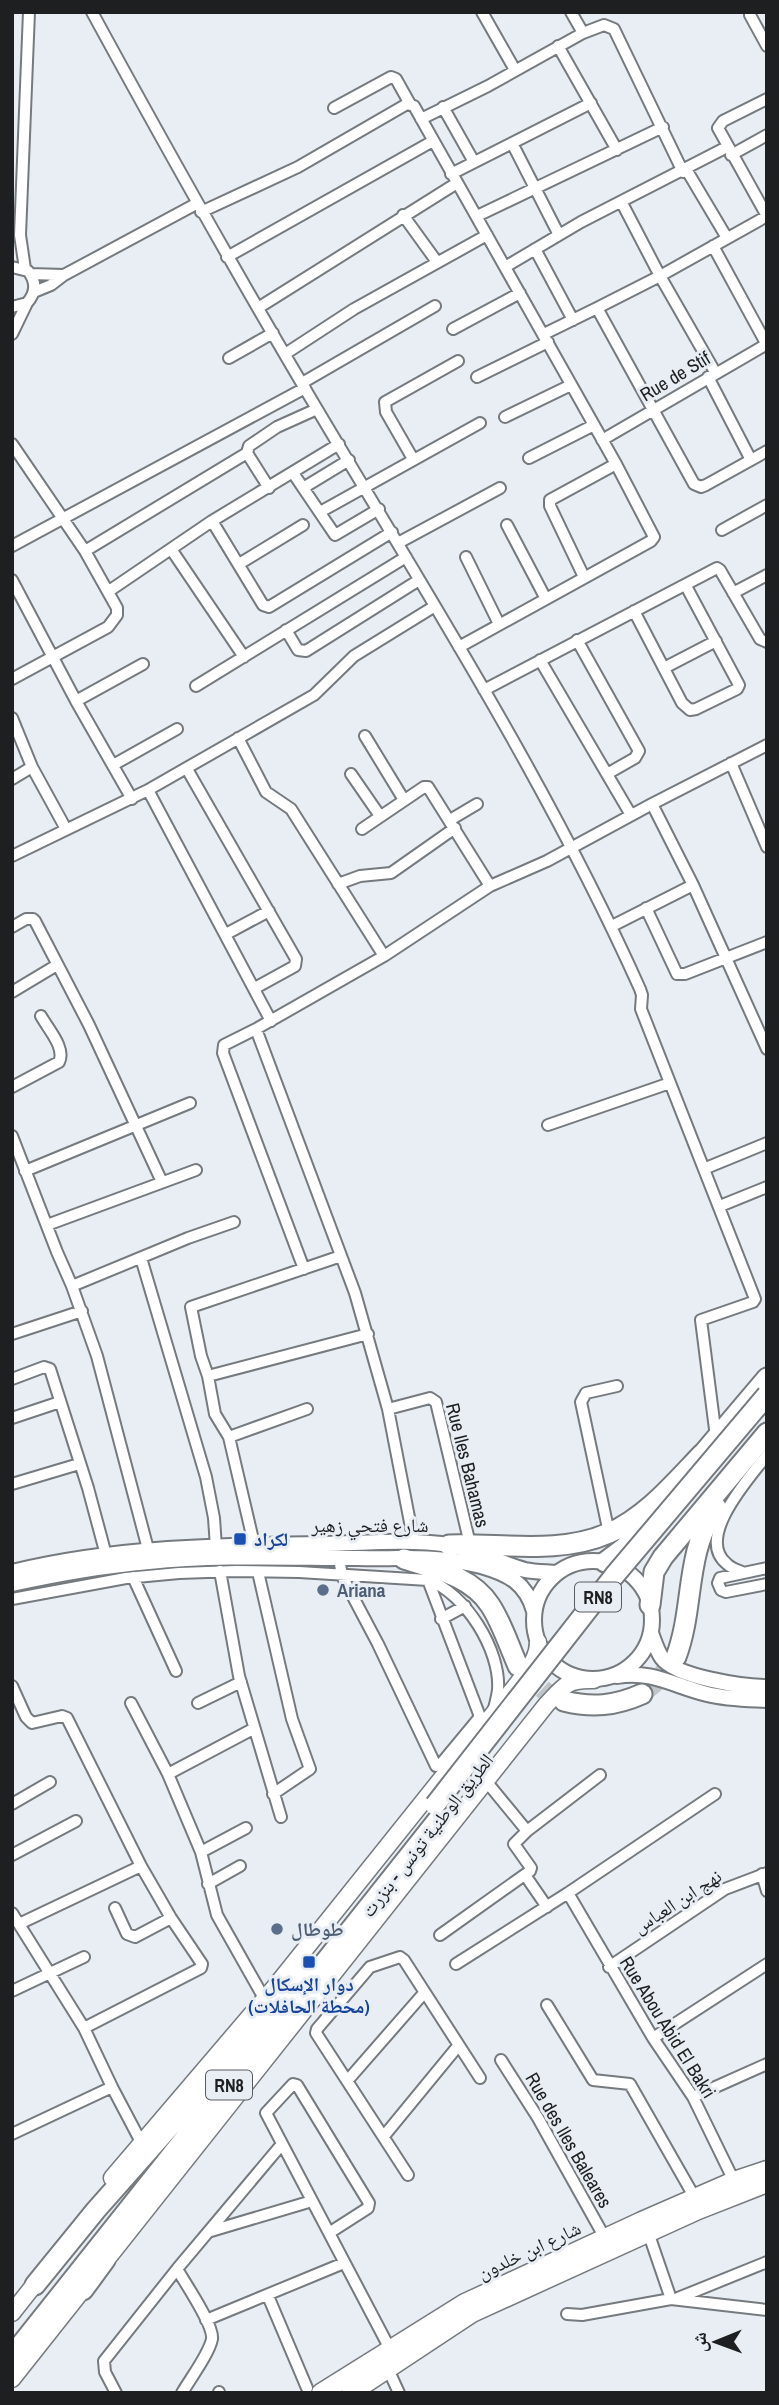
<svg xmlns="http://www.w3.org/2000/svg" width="779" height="2405" font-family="'Archivo Narrow','Noto Naskh Arabic',sans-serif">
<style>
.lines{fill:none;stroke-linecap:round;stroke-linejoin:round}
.motorway-tunnel{stroke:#bfc5c9;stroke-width:19;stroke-dasharray:19 10;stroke-linecap:butt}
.minor-casing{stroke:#757a7e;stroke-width:14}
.tertiary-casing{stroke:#757a7e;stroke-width:18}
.secondary-casing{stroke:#757a7e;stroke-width:19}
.trunk-casing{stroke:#757a7e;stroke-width:21}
.motorway-casing{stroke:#757a7e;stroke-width:23}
.minor{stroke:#fff;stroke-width:10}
.tertiary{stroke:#fff;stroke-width:14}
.secondary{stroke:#fff;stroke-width:16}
.trunk{stroke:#fff;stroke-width:18}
.motorway{stroke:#fff;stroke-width:19}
.motorway-bridge-casing{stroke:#757a7e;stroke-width:23;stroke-linecap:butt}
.motorway-bridge{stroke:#fff;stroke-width:19}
.transit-dot{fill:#1a4fb4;stroke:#e8eef3;stroke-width:2.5}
.service-dot{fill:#5c6f8a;stroke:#e8eef3;stroke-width:2.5}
.labels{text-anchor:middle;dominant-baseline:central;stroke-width:6;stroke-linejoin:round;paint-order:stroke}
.shield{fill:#e8eef3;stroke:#5a5d60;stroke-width:2}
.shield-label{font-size:18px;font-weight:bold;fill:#1d1f21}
.street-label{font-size:19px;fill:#1d1f21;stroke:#e8eef3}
.transit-label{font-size:19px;font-weight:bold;fill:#164399;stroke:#e8eef3;text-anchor:start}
.service-label{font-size:19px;font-weight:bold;fill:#4e5e75;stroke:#e8eef3;text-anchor:start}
</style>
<rect width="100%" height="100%" fill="#e8eef3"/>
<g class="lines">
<!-- motorway-tunnel -->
<path class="motorway-tunnel" d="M521,1669L546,1692L564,1701
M642,1694L654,1684L676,1657"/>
<!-- minor casing -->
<g class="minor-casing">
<path id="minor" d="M92,12C165,146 239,278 317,409C430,599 549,786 640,989L642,995L641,1009L755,1299L753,1302L701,1320L716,1437
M482,12L515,70
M571,12L583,33
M750,15L767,46
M558,46L617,150
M767,99L723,121L718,128L767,216
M443,107L474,162
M334,108L391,77L396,79L410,104
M421,119L488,86L583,33L604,25L614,29L683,172
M512,143L559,235
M731,155L767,135
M686,169L727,238
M451,174L591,103
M622,203L660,276L715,372
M201,212L298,167L407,104L414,106L616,464L654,537L651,541L459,647
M403,215L437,262
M477,216L663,127
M767,216L660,276L597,308L694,484L701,487L706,485L767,451
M713,246L767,345
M535,249L573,320
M227,257L433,141
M12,267L28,271C37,282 36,293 27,303L12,307
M505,267L581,222L727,147
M25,269L20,235L29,12
M31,274L64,275
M34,292L51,285L64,275L196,204
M258,308L457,183
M453,329L520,293
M12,334L27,303
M544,334L597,308
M285,354L354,309L487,235
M229,358L273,333
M477,377L548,342
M708,377L751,460
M302,383L435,306
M505,417L571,385
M602,440L767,344
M12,444L85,551L117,608V615L108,627L12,679
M247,453L269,488
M529,458L594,425
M413,459L386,412L385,402L458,361
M293,473L335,535L379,509
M303,488L349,460
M320,512L480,423
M212,521L263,605L269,607L392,532
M507,525L546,599
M722,530L767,505
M398,543L500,488
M12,546L305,388
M171,549L244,657
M85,551L247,453L249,446L277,427L317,409
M466,557L499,624
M239,564L303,525
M584,577L550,506V500L616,464
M12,580L76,701L132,799
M109,591L212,521L339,444
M733,593L767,575
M634,611L682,703L690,710L696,709L737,689L739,685L686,586
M286,630L298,650L306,651L419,580
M577,640L639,751L635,758L607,774
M540,660L631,815
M664,668L716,641
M196,686L406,557
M484,690L717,568L720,570L760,639L767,642
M76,701L143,664
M12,718L32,767L66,829
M365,736L404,800
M238,738L266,792L291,809L384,956
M731,763L767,847
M113,765L177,729
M187,769L296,959L295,966L255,988
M351,774L380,816
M12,779L32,767
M148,790L271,1021
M652,804L693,885L767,1049
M450,820L477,804
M362,829L424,787H428L490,886
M12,856L148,790L314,695L354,656L435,606
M338,884L360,876L391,873L455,828
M646,908L677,974H685L767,942
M612,926L693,885
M12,927L26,919H33L35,921L89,1025L162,1182
M226,934L269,911
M12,992L57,965
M256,1029L224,1045L223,1053L304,1269
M12,1087L59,1062C66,1048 48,1029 41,1016
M548,1125L670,1083
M12,1136L57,1252L72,1286L97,1356L148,1549
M706,1168L767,1143
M25,1171L190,1103
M720,1206L767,1187
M47,1225L196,1170
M141,1258L206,1477L214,1518L216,1547
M72,1286L188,1238L234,1222
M12,1334L82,1311
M208,1376L368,1334
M12,1379L44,1367L50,1369L88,1488L106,1555
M388,1409L430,1398L436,1402L470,1544
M12,1418L60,1402
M229,1437L307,1409
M12,1484L79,1464
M609,1533L581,1402L586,1393L617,1386
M414,1543L388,1409L355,1293L256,1029L384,956L490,886L547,861L652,804L767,745
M254,1544L229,1437L215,1414L208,1376L201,1356L191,1307L341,1256
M339,1558L342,1576L378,1644L436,1766L440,1765L479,1718V1714L428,1580
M767,1568L720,1578L718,1583L721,1590L726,1592L767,1584
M220,1571L239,1676L281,1817
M258,1572L292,1719L310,1769L273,1794
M742,1572C737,1570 731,1568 727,1564C694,1538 750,1477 767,1455
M133,1577L176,1671
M12,1599L126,1578L179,1573L236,1571L299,1572L428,1580C465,1593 501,1650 498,1690C497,1697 495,1705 493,1712
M441,1619L465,1606
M12,1686L26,1717L32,1723L62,1716L67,1718L141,1866L171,1918L202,1964L201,1968L84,2028
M131,1703L168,1774L201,1852L217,1915L265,2000
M198,1703L241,1682
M168,1774L253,1729
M486,1781L527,1831L600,1775
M12,1804L50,1782
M201,1852L246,1828
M12,1855L76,1821
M762,1874L767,1891
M525,1875L547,1907
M208,1884L240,1866
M568,1893L653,2038L693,2097L734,2181
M115,1908L127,1934L135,1937L171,1918
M12,1913L84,2028L112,2087L141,2142
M19,1924L141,1866
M440,1935L530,1871L531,1868L514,1844L527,1831
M456,1964L568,1893L715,1794
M609,1967L725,1889L767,1873
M12,1991L84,1957
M547,2005L593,2080L630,2084L695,2198
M653,2038L767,1964
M501,2060L538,2118L605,2238
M348,2080L424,1993
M693,2097L767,2064
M12,2134L112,2087
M384,2136L458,2046
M408,2175L316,2033L317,2029L370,1967L400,1957L404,1960L480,2078
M647,2229L671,2299L767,2310
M211,2231L312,2201
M329,2233L368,2208L369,2203L297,2085L293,2084L266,2113L390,2349
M177,2269C185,2283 214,2325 212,2339C209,2354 190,2379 182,2393
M268,2296L307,2388
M678,2298L767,2262
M567,2314L582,2315L671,2299
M206,2320L344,2263
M388,2369L399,2393
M116,2393L105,2372L104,2361L177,2269L282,2144
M219,2393V2392"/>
</g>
<!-- tertiary casing -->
<g class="tertiary-casing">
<path id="tertiary" d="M534 1620a59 59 0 1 1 118 0a59 59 0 1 1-118 0Z
M12,1572C115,1547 220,1545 326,1544C366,1543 409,1539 449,1545C476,1549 499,1563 525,1570C535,1572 546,1572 557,1573
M12,1584C57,1574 103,1566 149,1562C218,1555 289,1558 358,1558C398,1559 441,1555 481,1566C509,1574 526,1583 534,1611
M651,1633C654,1641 657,1651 662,1658C676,1677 743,1687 767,1687
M617,1676C652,1670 674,1686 707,1694C727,1699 746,1699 767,1700"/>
</g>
<!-- secondary casing -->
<g class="secondary-casing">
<path id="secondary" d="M112,2178L274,1988L518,1683C527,1670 538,1659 538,1642
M12,2313L42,2275
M12,2379L546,1705C564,1686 566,1679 594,1680"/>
</g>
<!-- trunk casing -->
<g class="trunk-casing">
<path id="trunk" d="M321,2393L465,2303L642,2221L734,2181L767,2170
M351,2393L472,2313L698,2210L767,2183"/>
</g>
<!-- motorway casing -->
<g class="motorway-casing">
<path id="motorway" d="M695,1463L767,1378
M449,1545C500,1543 560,1555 609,1533C646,1517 675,1482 702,1454
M404,1559C435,1569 471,1576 490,1605C502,1623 509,1646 518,1666
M605,1562L625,1547L656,1510
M650,1605L654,1572L663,1557L767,1433
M676,1657C695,1606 684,1556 716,1507
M564,1701C592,1708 615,1706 642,1694
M191,2110L303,1970
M35,2285L96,2210L196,2097
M83,2290L105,2260
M12,2356L444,1812"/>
</g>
<!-- minor -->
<use href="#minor" class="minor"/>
<!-- tertiary -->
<use href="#tertiary" class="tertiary"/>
<!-- secondary -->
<use href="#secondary" class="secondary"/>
<!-- trunk -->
<use href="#trunk" class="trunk"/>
<!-- motorway -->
<use href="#motorway" class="motorway"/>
<!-- motorway-bridge casing -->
<g class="motorway-bridge-casing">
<path id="motorway-bridge" d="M435,1805L614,1576L767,1395"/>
</g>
<!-- motorway-bridge -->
<use href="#motorway-bridge" class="motorway-bridge"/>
</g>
<!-- markers -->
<g class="transit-dot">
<rect x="233" y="1532" width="14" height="14" rx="3.5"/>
<rect x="302" y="1955" width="14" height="14" rx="3.5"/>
</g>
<g class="service-dot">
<circle cx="323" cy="1590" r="7"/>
<circle cx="277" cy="1929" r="7"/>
</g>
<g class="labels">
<!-- shield labels -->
<g class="shield">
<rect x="575" y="1582.5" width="46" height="29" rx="5"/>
<rect x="206" y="2070.5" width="46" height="29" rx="5"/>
</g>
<g class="shield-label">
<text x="598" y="1597">RN8</text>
<text x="229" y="2085">RN8</text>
</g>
<!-- street labels -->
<g class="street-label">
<text transform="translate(675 376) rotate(-31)">Rue de Stif</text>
<text transform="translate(468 1465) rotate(76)">Rue Iles Bahamas</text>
<text x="370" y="1525">شارع فتحي زهير</text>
<text transform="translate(427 1835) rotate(-52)">الطريق الوطنية تونس - بنزرت</text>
<text transform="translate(677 1901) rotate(-33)">نهج ابن العباس</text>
<text transform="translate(668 2027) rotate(58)">Rue Abou Abid El Bakri</text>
<text transform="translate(569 2140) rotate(60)">Rue des Iles Baleares</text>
<text transform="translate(529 2250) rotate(-25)">شارع ابن خلدون</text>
</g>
<!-- transit labels -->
<g class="transit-label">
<text x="254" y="1539">لكراد</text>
<text x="309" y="1984" text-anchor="middle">دوار الإسكال<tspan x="309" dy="22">(محطة الحافلات)</tspan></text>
</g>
<!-- service labels -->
<g class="service-label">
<text x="337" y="1590">Ariana</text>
<text x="291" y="1929">طوطال</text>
</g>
</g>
<!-- border -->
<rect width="779" height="2405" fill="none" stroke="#1d1f21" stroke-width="28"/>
<!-- north arrow -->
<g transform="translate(716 2342) rotate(269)" stroke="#e8eef3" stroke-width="5" paint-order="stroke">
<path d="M0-5L12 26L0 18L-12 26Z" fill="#1d1f21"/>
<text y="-10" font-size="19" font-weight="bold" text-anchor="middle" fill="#1d1f21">ش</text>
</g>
</svg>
